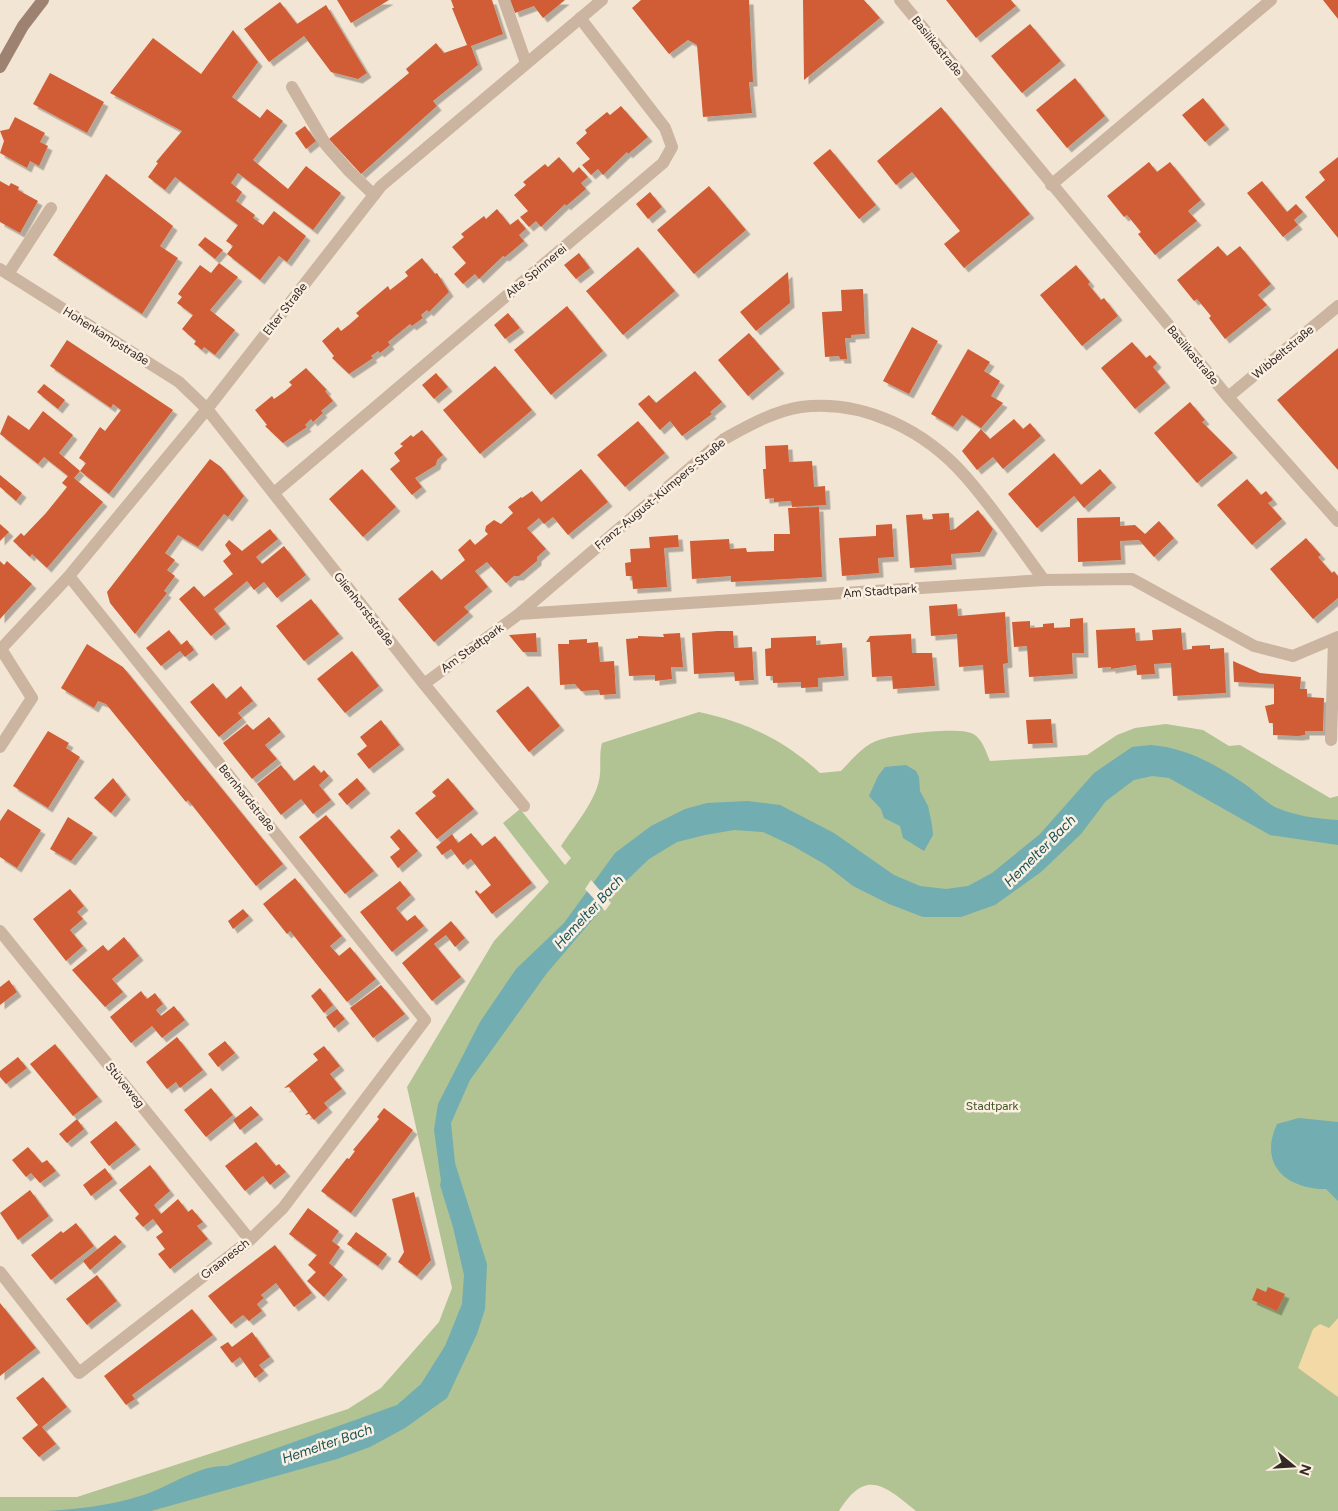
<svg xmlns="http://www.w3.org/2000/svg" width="1338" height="1511" font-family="Figtree,sans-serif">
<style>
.green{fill:#b1c293}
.sand{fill:#f2d9a6}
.water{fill:#71adb1}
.pier{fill:#f2e5d4}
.building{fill:#d05d34;filter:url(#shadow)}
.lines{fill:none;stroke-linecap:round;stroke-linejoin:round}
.lane{stroke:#cbb4a0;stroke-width:12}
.street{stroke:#cbb4a0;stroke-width:12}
.secondary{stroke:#9e8271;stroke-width:12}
.labels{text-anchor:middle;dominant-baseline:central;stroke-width:5;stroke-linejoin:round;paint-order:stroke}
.street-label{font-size:12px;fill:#342924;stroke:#faefe0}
.park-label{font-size:12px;fill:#425326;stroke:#faefe0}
.water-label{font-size:14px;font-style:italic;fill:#175258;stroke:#faefe0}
</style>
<defs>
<filter id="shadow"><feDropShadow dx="4.5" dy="4.5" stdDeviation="0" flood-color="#0004"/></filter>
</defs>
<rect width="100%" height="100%" fill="#f2e5d4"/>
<!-- green -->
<path class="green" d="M699,712C746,722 784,740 820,773L841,771C852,760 863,745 879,740C895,734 956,727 971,733C982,737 986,752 990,761L1087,755L1117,735L1135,728L1166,724L1203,730L1229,746L1240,745L1330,798L1338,796V1511H916C884,1485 866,1468 839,1511H0V1497H77L348,1409L381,1388L439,1322L452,1288L407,1087L494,941L549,882L503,823L520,809L565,865L571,858L561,846C574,826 598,799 600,774C601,763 599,754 602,743Z"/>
<!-- sand -->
<path class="sand" d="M1338,1318V1397L1298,1368L1313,1329L1320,1324L1329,1328Z"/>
<!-- water -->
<path class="water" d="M1151,745C1187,748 1217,765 1246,785C1256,792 1266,803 1277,808C1296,816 1318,819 1338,820V845L1270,835L1169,778L1152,776L1134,780L1106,801L1081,834L1041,872L995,905L961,917H923L889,904L853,886L826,865L793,846L763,832L734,830L705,835L677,842L649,859L622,885L547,973L470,1080L451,1123L455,1163L487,1264L485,1309L477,1334L447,1398L405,1428L370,1447L337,1459L151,1511H46C78,1509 109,1506 140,1496C169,1488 196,1465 227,1466L397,1405L421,1384L445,1346L462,1304L464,1275L453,1227L440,1185L441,1181L434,1130L438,1104L480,1022L516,969L564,923L615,853L651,826L685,809L707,803L747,801L780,805L834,833L894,875L920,886L946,889L968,886L992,873L1040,834L1094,773L1132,747Z
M906,765L916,771L919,777L920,791L928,806L932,825L933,835L924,851L903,838L900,826L884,818L881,809L869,796L878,776L885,767Z
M1299,1118L1338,1122V1201L1326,1189C1287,1189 1258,1165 1277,1124Z"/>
<!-- pier -->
<path class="pier" d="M591,880L611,903L605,911L585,889Z"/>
<!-- building -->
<path class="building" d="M337,0H389L351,23Z
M451,0H492L503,34L471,46L478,65L433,101L437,106L361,174L329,139L409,73L406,69L436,43L444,53L467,45L452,8H454Z
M510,0H565L543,18L534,6L515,13Z
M641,0H749L753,82H749L752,113L703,117L697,45L688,40L669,54L632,8Z
M803,0H864L880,18L804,80Z
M946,0H1011L1016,6L976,38Z
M1323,0H1338V19Z
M280,2L297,24L326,5L367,73L358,79L331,72L304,36L269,62L244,29Z
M1030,24L1061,61L1022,93L991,56Z
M233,30L258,62L232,97L260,118L267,109L283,121L253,160L288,189L306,166L341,193L313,230L238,173L231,183L242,192L236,201L255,215L253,218L263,225L274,211L306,236L287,262L279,256L260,280L227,254L233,246L226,241L238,225L175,177L165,190L148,177L158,163L156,162L182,131L110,93L153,38L201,74Z
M50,73L104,102L87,133L33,104Z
M1075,78L1105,116L1067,148L1036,110Z
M1203,98L1225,125L1205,142L1182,115Z
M621,106L648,137L628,154L627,152L603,175L598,169L591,175L582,165L590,159L576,143L587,133L585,130L607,112L610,115Z
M941,107L1030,214L964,268L944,244L960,231L912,172L896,185L877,161Z
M15,117L45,133L40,142L48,146L39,166L30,161L27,168L0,153L4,141L0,131L9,129Z
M305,126L316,141L306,149L295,133Z
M830,149L876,205L859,219L813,163Z
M559,157L573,173L579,167L588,177L581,183L586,189L566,206L565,204L541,227L536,221L529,227L520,217L528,211L514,195L526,185L523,182L545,164L548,167Z
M1338,157V238L1305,197L1325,180L1319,172Z
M1149,162L1157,172L1170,162L1201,200L1188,211L1197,221L1155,255L1138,234L1141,232L1127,215L1124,217L1107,196Z
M106,174L173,226L160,246L178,258L142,314L53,255Z
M0,181L9,186L11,183L19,187L18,190L38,201L20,233L0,222Z
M1262,181L1287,212L1296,204L1303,212L1294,220L1298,225L1283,237L1247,193Z
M709,186L746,230L694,274L657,230Z
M650,192L662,207L648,219L636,204Z
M497,209L510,225L518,219L526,229L519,235L524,241L505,257L503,256L479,279L475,274L463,284L454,274L466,263L452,247L464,237L461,234L484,216L486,219Z
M205,237L223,250L215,259L198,245Z
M1218,246L1227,256L1240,246L1271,284L1258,295L1267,305L1225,339L1209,318L1211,316L1197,299L1194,301L1177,280Z
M638,247L675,291L623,335L586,291Z
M579,253L590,268L576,279L564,265Z
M422,258L435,274L437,273L449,292L429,312L427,310L421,315L423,318L412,326L410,324L388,342L390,345L380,353L378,351L371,356L373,358L349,374L332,358L334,356L322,341L338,327L341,331L350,324L359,316L356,313L388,286L390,290L408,276L405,272Z
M219,263L238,277L210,310L235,330L215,355L204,347L202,350L194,344L196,341L182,329L193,315L177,303L182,297L178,294L200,265L211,273Z
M1076,265L1090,282L1088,284L1101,300L1104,298L1118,316L1082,346L1040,295Z
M788,272L790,303L756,331L740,312Z
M863,289L865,334L851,335V338H845L847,359H840L839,356L825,357L822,312L842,311L841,290Z
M567,306L603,351L551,395L514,350Z
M508,313L520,328L505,339L494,325Z
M912,327L938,341L909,394L883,381Z
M749,333L780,369L748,396L718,360Z
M67,340L173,410L109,494L80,471L86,463L79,458L100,427L105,431L121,410L113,404L111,408L50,366Z
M1132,342L1146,358L1150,355L1157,363L1153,367L1166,383L1135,409L1101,368Z
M1338,348V470L1277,400Z
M968,349L990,362L984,371L1000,381L991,396L1003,403L981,428L962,415L953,427L931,414Z
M495,366L532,410L480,454L443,410Z
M306,368L327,390L325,391L333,401L321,411L323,413L313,422L311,419L305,425L307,427L283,443L265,426L267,425L255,410L272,396L274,399L284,392L292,385L289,382Z
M695,371L722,402L710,412L712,414L682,436L670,421L660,430L638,404L649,395L656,403Z
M436,373L448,387L434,399L422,385Z
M44,384L65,400L58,409L37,392Z
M1190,402L1205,420L1202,422L1233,453L1197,483L1154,433Z
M43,411L73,435L59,453L80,471L74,478L103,502L47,568L32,554L30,557L13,541L21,533L24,536L46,513L67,487L62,483L68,476L44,457L38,464L0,434L8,415L29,430Z
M1014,419L1023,429L1030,423L1041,436L1003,469L993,457L977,470L962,451L981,429L990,439Z
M638,421L665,453L625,487L597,455Z
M422,430L443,455L437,460L436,465L415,478L422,487L412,495L390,469L400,461L394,453L403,446L400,444L411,435L413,437Z
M788,445L789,462L812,461L814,487L825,486L826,505L792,507L791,501L774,502V498L765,499L763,469H766L765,446Z
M1054,453L1081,485L1100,469L1112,483L1084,508L1074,496L1037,528L1008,494Z
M210,459L221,467L244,496L228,517L224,514L198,547L178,535L165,553L175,560L167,570L175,576L164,591L167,593L135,634L110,603L107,592Z
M362,469L396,507L363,537L329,499Z
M581,469L608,502L568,535L553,517L544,524L539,518L527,528L546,549L537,557V561L519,576H514L506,583L487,562L475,571L488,587L464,607L469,612L434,642L398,599L432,570L441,580L465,560L458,550L470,539L475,545L488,534L485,531L486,526L494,520L501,524L513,513L508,507L521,497L522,498L532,491L541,502Z
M0,475L22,493L16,501L0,487Z
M1247,479L1261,495L1266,491L1273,500L1268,503L1282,519L1252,545L1217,505Z
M819,507L822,577L731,582V576L692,579L690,541L729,539L730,549L746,548L747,552L774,551V534H790L788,508Z
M978,510L993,529L980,552L951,554L952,565L910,568L906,515L922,514L923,520L933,519L932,514L949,513L950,530L955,529Z
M1120,517V526L1135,525L1145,534L1159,521L1174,538L1154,557L1139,540L1120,541L1121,560L1078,562L1077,518Z
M0,524L9,532L0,541Z
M892,524L894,557L878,558L879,573L842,576L839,538L876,536V525Z
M270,529L278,539L256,557L262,564L284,546L306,575L277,598L264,582L254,590L247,581L214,609L226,624L211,636L179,599L194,586L204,597L233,574L223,561L231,554L225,545L229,540L242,551Z
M678,535L679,547L664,548L667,587L633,589L632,576H626L625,563L631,562L630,549L650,548L649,537Z
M1306,538L1321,555L1318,557L1332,573L1334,571L1338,576V598L1313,619L1270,569Z
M0,561L4,565L7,561L32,584L0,619Z
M311,599L339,634L304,661L276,626Z
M957,604L958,616L1005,612L1008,663L1003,664L1005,693L985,694L983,665L959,667L957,634L931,636L929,606Z
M1083,618L1084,653H1072L1073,674L1029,677L1027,646L1014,647L1012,622L1030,621V628L1043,627V624L1054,623V628L1070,627V619Z
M1135,628L1136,641L1153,640L1152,630L1181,628L1183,650L1192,649V646L1210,645V649L1224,648L1226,693L1173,696L1171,663L1154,664L1155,674L1137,675L1136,665L1111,669V667L1098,668L1096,630Z
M169,630L181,645L187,640L194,650L185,657L180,651L161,666L146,648Z
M717,631H733L734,648L752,647L754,680L735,681L734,672L694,674L692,633Z
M536,633L537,652H523L509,635Z
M680,633L683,667H671L672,679L655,681V675L629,676L626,639L638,638V636L664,637L663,634Z
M911,634L912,653H932L935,686L893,689L892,676L872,677L870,642H866L870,636Z
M816,636V645L842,643L844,676L818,678V687L801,688V682L773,683V676H766L765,649L771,648V638Z
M587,639V643L598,642L600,662L614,661L616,694L600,695L599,690L581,691L575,684L560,685L558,644H569V640Z
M87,644L123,667L283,864L256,886L188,800L186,802L106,704L98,701L94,708L61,688Z
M352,651L379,686L345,713L317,679Z
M1233,661L1260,673L1301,677L1300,689H1307V697L1324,698L1323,731H1305V735L1298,736L1273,735V723H1269L1265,706L1274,704V684L1234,682Z
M213,683L226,699L241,686L253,701L238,713L242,718L219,737L190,702Z
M528,686L560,726L529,752L496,711Z
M269,717L281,732L265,745L277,759L252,779L223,743L247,724L253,730Z
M1051,719L1053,743L1028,744L1026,720Z
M381,720L400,745L369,769L357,754L367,746L360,737Z
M48,731L69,743L66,748L80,757L48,808L13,786Z
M281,765L294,781L314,765L321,773L324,770L329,776L319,785L331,800L313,814L301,799L281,815L257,784Z
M113,778L126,795L111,813L94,798Z
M357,778L366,789L347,805L338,794Z
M448,778L474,809L437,839L415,813L436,796L432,792Z
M8,809L41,830L17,868L0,857V821Z
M326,815L374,871L345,894L299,837Z
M68,817L93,833L71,861L50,849Z
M399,829L418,851L398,868L390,857L400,849L390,837Z
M471,833L482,846L495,836L532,883L492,914L475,892L476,890L480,894L491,885L471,859L463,865L451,849L442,855L436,847L452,834L458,843Z
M295,878L342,936L330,946L339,956L350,947L376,979L347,1002L290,931L287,934L263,904Z
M400,881L411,895L396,908L407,921L415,915L424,926L392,952L360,912Z
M70,889L84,906L77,912L83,919L70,930L83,946L66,961L33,919Z
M243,909L249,916L233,929L228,921Z
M451,921L465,938L455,947L446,935L434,944L461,977L432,1001L402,963Z
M124,937L139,956L112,979L123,992L105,1007L72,970L103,945L108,951Z
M9,980L17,992L0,1005V987Z
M381,985L405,1014L373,1038L350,1008Z
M320,988L333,1005L324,1013L311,996Z
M141,991L147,999L155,993L163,1004L156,1010L161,1016L174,1006L185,1020L162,1038L152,1026L131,1043L110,1017Z
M337,1009L345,1019L334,1028L326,1017Z
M177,1037L203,1070L180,1088L176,1082L167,1089L146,1062Z
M225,1041L235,1053L218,1067L208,1054Z
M55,1044L98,1097L73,1116L30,1064Z
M324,1046L340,1066L330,1074L342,1089L324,1103L328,1108L314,1120L309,1114L305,1115L308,1112L289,1087L284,1088L318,1060L313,1054Z
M18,1057L27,1068L6,1084L0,1077V1071Z
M211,1088L233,1115L206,1137L184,1110Z
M251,1106L259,1115L240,1130L233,1120Z
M384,1108L413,1130L351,1213L321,1191L347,1158L349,1159L355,1151L353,1150L379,1119L377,1117Z
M77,1119L84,1129L67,1143L59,1134Z
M116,1121L136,1145L109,1166L90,1142Z
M256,1142L276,1166L279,1164L286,1172L270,1185L263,1176L245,1191L225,1166Z
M28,1147L42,1163L47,1160L56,1171L40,1183L31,1173L26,1177L12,1160Z
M150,1165L170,1191L154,1205L161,1214L178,1199L188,1212L192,1209L203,1222L197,1226L208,1239L170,1269L158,1254L165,1249L156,1237L163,1232L153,1219L143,1227L135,1218L139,1214L119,1190Z
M105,1168L113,1179L91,1196L83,1185Z
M30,1190L49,1216L18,1240L0,1213Z
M414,1192L431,1260L417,1276L398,1262L404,1252L392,1199Z
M308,1208L339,1231L332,1241L340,1247L329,1263L343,1275L324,1297L307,1281L316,1272L308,1265L317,1255L289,1234Z
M76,1223L94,1246L51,1280L31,1255L61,1231L63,1233Z
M356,1232L387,1254L378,1266L347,1244Z
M115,1235L122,1242L90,1270L83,1261Z
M275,1245L312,1293L294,1307L276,1283L261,1295L264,1298L257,1304L262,1311L249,1321L243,1315L231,1324L208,1296Z
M97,1275L117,1301L87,1325L66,1299Z
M1268,1287L1285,1294L1277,1311L1252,1300L1257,1288L1266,1292Z
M0,1303L36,1348L0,1376Z
M192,1309L213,1335L132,1395L135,1399L126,1405L104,1376Z
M252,1332L270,1357L259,1365L264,1371L255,1378L240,1357L232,1363L220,1347L228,1342L232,1347Z
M43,1377L67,1407L42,1427L56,1444L39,1457L22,1438L38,1425L16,1398Z"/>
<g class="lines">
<!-- lane -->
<path class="lane" d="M504,0L526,63
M292,87L326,145L349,171L374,195
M1051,185L1271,0
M8,274L51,208
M1331,740L1334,640"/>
<!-- street -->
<path class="street" d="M900,0L1228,397L1338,521
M0,269L179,382L207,409L424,684L524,806
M1228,397L1338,306
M274,493L663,163L672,147L665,128L580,18
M519,614L724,439C748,426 774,411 801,407C864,399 926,431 966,477C994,509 1019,546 1044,580
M0,650L69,576L207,409L381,186L602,0
M424,684L519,614L1044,580L1132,579L1254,646L1293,656L1338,637
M0,747L32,698L1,649
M0,931L250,1240
M0,1272L79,1373L250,1240L283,1208L425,1020L69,576"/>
<!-- secondary -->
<path class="secondary" d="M0,67L23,26L43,0"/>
</g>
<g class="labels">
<!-- street labels -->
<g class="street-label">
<text transform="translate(937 46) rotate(51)">Basilikastraße</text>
<text transform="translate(536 271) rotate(-40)">Alte Spinnerei</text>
<text transform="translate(285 309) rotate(-52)">Elter Straße</text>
<text transform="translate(106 336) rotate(32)">Hohenkampstraße</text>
<text transform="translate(1283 352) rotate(-40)">Wibbeltstraße</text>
<text transform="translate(1193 355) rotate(50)">Basilikastraße</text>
<text transform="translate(660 494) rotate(-40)">Franz-August-Kümpers-Straße</text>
<text transform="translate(880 591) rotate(-4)">Am Stadtpark</text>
<text transform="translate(364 609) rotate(52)">Glienhorststraße</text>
<text transform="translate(472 648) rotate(-36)">Am Stadtpark</text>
<text transform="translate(247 798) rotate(51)">Bernhardstraße</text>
<text transform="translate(125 1085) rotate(51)">Stüveweg</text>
<text transform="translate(225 1259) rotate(-38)">Graanesch</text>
</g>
<!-- park labels -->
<g class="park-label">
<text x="992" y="1106">Stadtpark</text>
</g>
<!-- water labels -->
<g class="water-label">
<text transform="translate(1040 851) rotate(-45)">Hemelter Bach</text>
<text transform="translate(589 912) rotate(-47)">Hemelter Bach</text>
<text transform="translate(327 1444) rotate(-19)">Hemelter Bach</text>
</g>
</g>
<!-- north arrow -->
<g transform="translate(1293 1466) rotate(108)" stroke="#faefe0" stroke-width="4" paint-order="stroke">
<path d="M0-4L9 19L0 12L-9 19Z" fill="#342924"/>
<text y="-8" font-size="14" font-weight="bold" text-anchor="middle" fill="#342924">N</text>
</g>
</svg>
